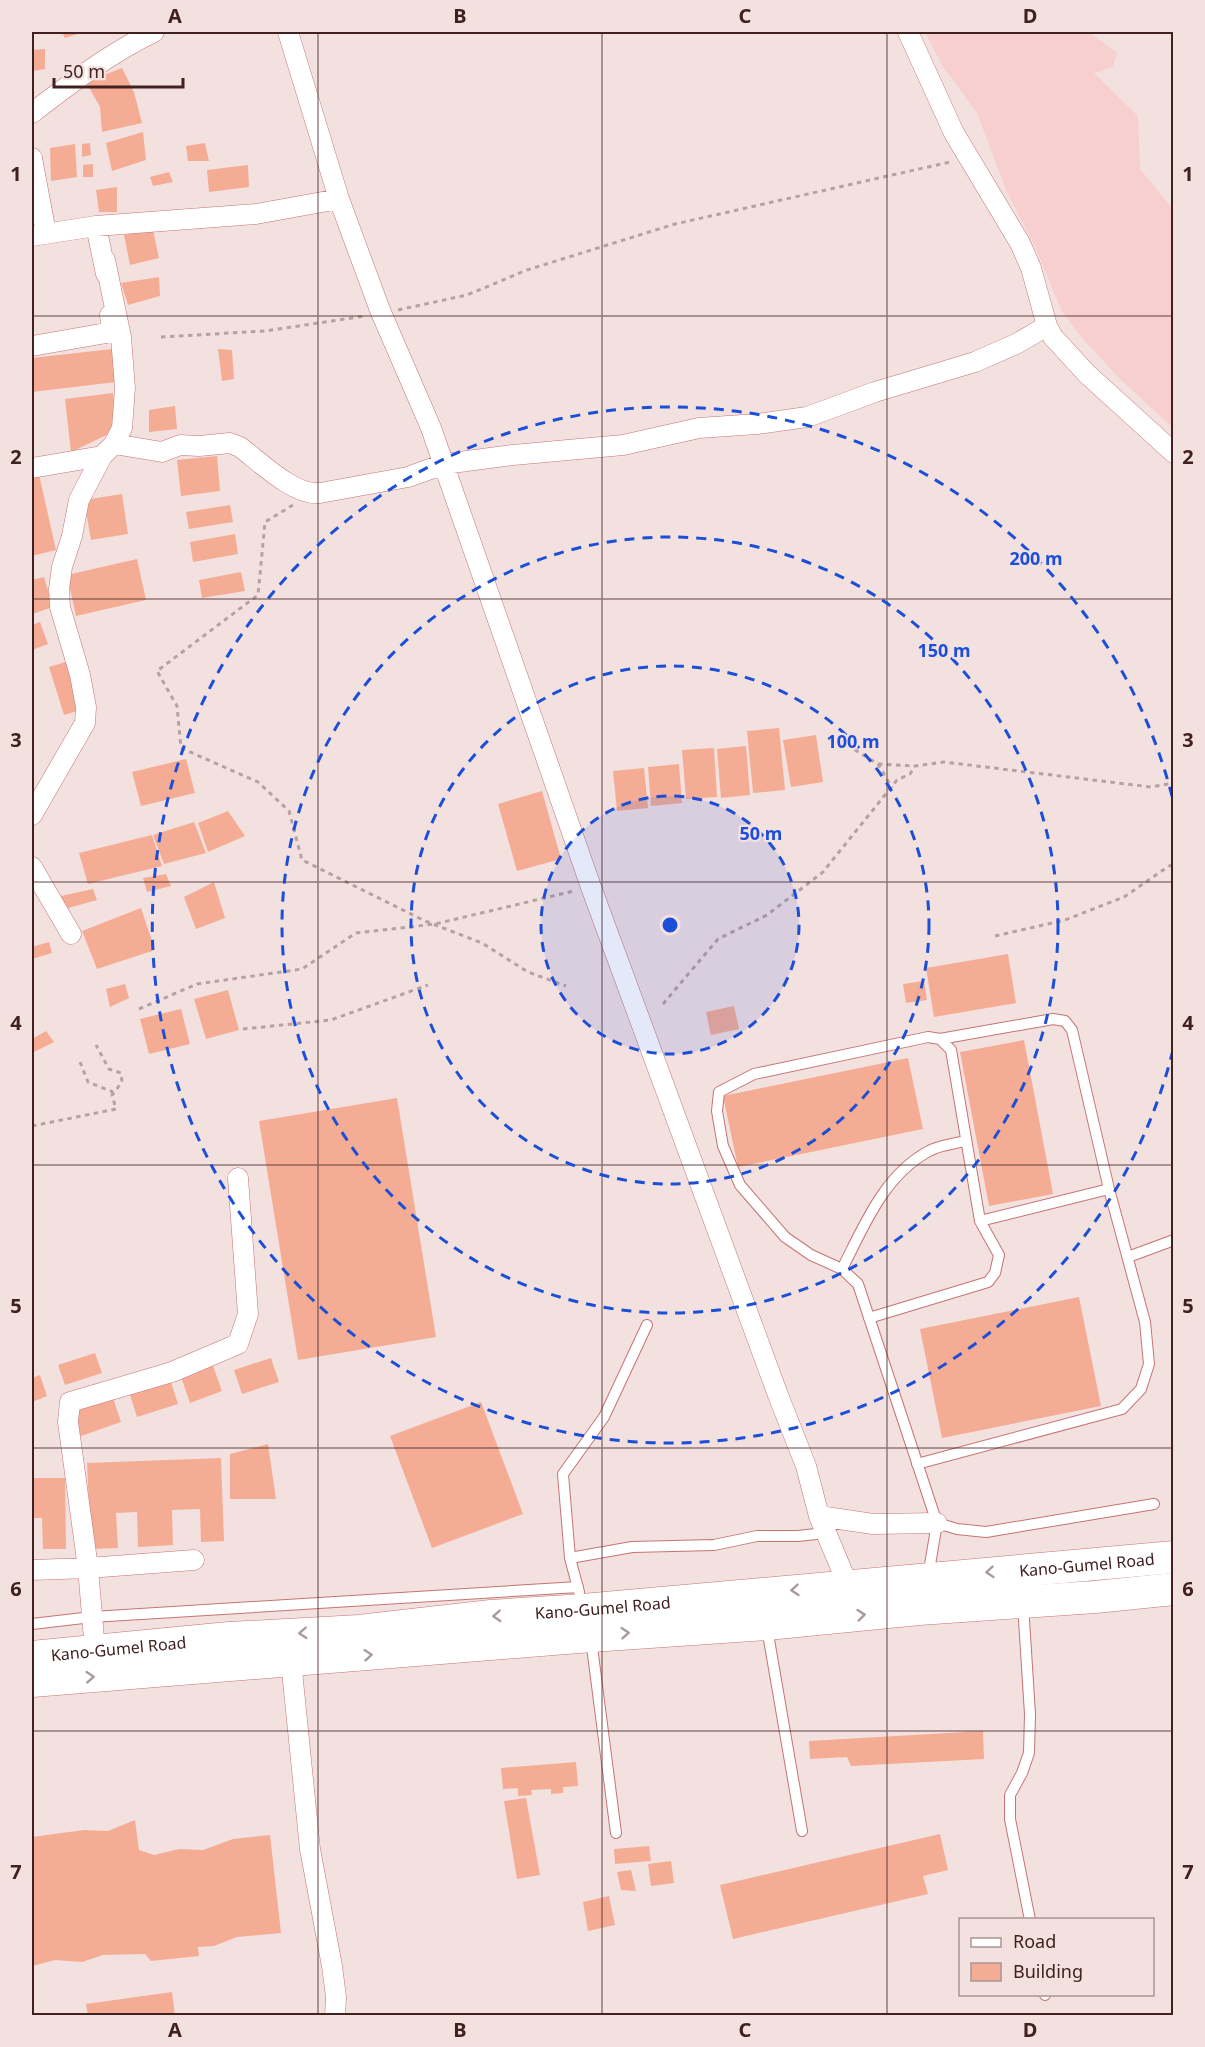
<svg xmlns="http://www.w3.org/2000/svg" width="1205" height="2047" font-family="'Noto Sans',sans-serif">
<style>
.built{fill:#f7cfce}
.building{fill:#f4ad94}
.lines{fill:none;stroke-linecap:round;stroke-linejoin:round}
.service-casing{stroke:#c57474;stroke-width:12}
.minor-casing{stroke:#c57474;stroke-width:21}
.primary-casing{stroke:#c57474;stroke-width:33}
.path{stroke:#b8a1a0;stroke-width:3;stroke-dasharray:4.5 4.5;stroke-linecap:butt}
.service{stroke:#fff;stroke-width:10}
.minor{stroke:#fff;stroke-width:20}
.primary{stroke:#fff;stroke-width:32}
.oneway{stroke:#aa9b9b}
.grid{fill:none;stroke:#412020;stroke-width:1.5;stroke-opacity:0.55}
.ring{fill:none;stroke:#1d4ed8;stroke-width:3;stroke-dasharray:10 8}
.labels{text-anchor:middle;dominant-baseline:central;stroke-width:4.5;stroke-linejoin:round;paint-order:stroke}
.street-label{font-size:16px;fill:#412020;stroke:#f3e1e0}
.centre{fill:#1d4ed8;stroke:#f3e1e0;stroke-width:3}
.ring-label{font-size:18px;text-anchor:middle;font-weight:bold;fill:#1d4ed8;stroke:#f3e1e0;stroke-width:4.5;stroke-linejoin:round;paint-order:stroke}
.neatline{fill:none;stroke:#412020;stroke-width:2}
.grid-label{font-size:20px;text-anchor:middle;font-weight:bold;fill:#412020}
</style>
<rect width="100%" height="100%" fill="#f3e1e0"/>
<!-- built -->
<path class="built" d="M925,32H1089L1117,53L1113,67L1094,73L1138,116L1140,169L1173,209V428L1120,379L1083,339L1062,312L1036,249L1006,190L977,113L942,65Z"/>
<!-- building -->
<path class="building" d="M62,32H84L65,38Z
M45,49V69L32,71V50Z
M122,68L134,92L142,123L102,132L100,107L86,82Z
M143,132L146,160L112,171L106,143Z
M90,143L91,155L82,157V144Z
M205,143L209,161H188L186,146Z
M75,144L77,177L51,181L50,148Z
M93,164V177H83V165Z
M248,165L249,187L209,192L207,170Z
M169,172L173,182L153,186L150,177Z
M117,187V212H99L96,190Z
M153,230L159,258L130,265L124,235Z
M159,277L160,296L128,305L121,283Z
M112,349L116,382L32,392V358Z
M218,349L232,350L234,379L222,381Z
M113,393L117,430L71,452L65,399Z
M175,406L177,429L149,432V410Z
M217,456L220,491L181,496L177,460Z
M38,470L56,550L32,556V471Z
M122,494L128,534L91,540L84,500Z
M230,505L233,522L189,529L186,512Z
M235,534L238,554L193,562L190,542Z
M137,559L146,600L76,616L67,575Z
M241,572L245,591L202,598L199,580Z
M44,577L53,607L32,614V580Z
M40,622L48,644L32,650V625Z
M69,661L84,709L64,715L49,667Z
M779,728L785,790L753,793L747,731Z
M816,735L823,782L791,787L783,740Z
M746,746L750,795L721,798L717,749Z
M714,748L717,797L686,799L682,750Z
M186,759L195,793L141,806L132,772Z
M679,764L682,803L651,806L648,767Z
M644,768L648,808L617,811L613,771Z
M542,791L561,859L517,871L498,804Z
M228,811L245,836L208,852L198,823Z
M194,822L206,853L164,864L153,835Z
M152,835L162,866L88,884L79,853Z
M166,874L171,886L147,892L143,878Z
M214,882L225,918L196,929L184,897Z
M93,889L97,900L65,909L61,896Z
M141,908L155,950L97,969L82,931Z
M49,942L52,953L32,959V947Z
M1008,954L1016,1003L934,1017L926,968Z
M924,981L927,1000L906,1003L903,984Z
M125,984L129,998L110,1007L106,989Z
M228,990L239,1030L206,1039L194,999Z
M734,1006L739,1029L711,1035L706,1012Z
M181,1009L190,1044L149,1054L140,1019Z
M46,1031L54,1042L32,1053V1039Z
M1024,1040L1053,1194L989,1206L960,1052Z
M908,1058L923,1129L738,1167L723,1096Z
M397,1098L436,1337L298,1360L259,1121Z
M1079,1297L1101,1406L942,1438L920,1329Z
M95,1353L102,1373L65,1385L58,1365Z
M271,1358L279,1382L242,1394L234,1370Z
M213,1366L222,1391L190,1403L181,1377Z
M40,1375L47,1396L32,1402V1378Z
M170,1379L178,1404L137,1417L129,1392Z
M113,1398L121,1422L81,1436L73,1412Z
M481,1402L523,1514L432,1548L390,1436Z
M268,1444L276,1499H230V1454Z
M221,1458L224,1541L201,1542L200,1509L172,1510L173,1545L138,1547L137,1512L116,1513L118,1548L91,1549L87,1463Z
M32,1478H65L66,1549H43L42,1518H32Z
M983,1731L984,1759L851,1766L847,1757L810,1759L809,1741Z
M576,1762L578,1786L563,1787V1793L551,1794V1789L531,1790L532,1795L518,1796V1788L503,1789L501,1768Z
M526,1798L540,1875L517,1879L504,1801Z
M135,1820L139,1850L154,1855L179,1849L203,1850L233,1839L270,1835L281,1933L237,1937L214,1946L198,1947L199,1956L151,1961L145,1954L103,1955L82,1962L55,1960L32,1966V1837L84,1830L108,1831Z
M940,1834L948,1870L923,1876L928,1894L733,1939L720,1885Z
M649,1846L651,1861L615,1864L614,1849Z
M671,1861L674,1883L651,1886L648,1864Z
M631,1870L636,1891L621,1890L617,1872Z
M609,1896L615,1925L588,1931L583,1902Z
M172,1992L175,2016H88L86,2004Z"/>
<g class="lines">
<!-- service casing -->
<g class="service-casing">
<path id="service" d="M980,1221L1109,1189
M1128,1257L1174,1240
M842,1269C864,1226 884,1175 929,1151C939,1145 953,1144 965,1141
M869,1318L988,1282L995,1273L999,1255L980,1221L951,1050L940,1039L928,1037L754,1074L719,1092L717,1111L723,1146L740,1185L785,1237L811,1255L842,1269L858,1284L937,1523L928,1577
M917,1464L1122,1409L1141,1389L1149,1364L1145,1322L1109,1189L1072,1030L1065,1021L1053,1019L940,1039
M937,1523L957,1529L986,1532L1154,1504
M570,1558L563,1474L604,1417L647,1325
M579,1592L570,1558L632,1547L714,1545L757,1536H798L825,1533
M1023,1604L1030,1714L1029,1753L1022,1773L1010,1795V1819L1030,1920
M32,1624L92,1617L578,1587
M767,1628L802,1831
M591,1639L616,1833
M1045,1994V1995"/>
</g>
<!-- minor casing -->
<g class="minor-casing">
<path id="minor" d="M288,32L339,199L380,310L431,428L591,887L778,1395L806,1466L819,1516L848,1585
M908,32L954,133L1020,243L1031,268L1047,326L1053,337L1087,374L1174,453
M32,113C71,83 110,53 154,32
M32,158L46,233
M96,226L106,274
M32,236L96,226L256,214L339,199
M32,346L112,332L110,315
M114,444L162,452L180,445L199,446L230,443L240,447C260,462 294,496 320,493L408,477L444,464L513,455L623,445L699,428L757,424L807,417L875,392L975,362L1016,344L1047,326
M32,468L102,456
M32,815L85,723L86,707L80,675L60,607L59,589L62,567L72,536L79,500L102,456L114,444L122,428L125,388L121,337L105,260
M32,867L71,934
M819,1516L873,1524L937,1523
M194,1560L88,1568L68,1422L70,1402L172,1372L238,1344L248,1314L238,1178
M32,1570L88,1568L95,1651
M291,1661L310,1849L332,1966L336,1997L335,2016"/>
</g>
<!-- primary casing -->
<g class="primary-casing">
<g id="primary">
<path id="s1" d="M32,1657L229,1638L359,1631L491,1616L583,1610L1174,1557"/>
<path d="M32,1681L591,1636L767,1624L919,1609L1095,1597L1174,1589"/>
</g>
</g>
<!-- path -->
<path class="path" d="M398,310L467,295L527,270L675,224L950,162
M161,337L265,331L365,316
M293,505L265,522L258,595L157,671L177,706L181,748L258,782L289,811L302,860L425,921L482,943L528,972L566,986
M847,745L878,764L892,788
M878,764L915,766
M995,936L1065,920L1124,897L1169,866L1174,865
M663,1004L718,939L767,915L823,872L897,780L910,774L915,766L944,762L1151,787L1174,783
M139,1009L197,984L302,969L356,933L435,924L574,891
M243,1029L331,1020L428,985
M80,1062L88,1082L113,1092
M32,1126L116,1109L112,1095L122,1082L121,1073L109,1069L96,1045"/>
<!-- service -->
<use href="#service" class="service"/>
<!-- minor -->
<use href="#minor" class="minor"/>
<!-- primary -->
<use href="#primary" class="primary"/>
</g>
<!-- one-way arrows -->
<defs><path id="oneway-chevron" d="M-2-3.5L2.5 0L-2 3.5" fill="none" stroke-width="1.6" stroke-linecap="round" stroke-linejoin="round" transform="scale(1.5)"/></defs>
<g class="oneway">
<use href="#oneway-chevron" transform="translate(990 1572) rotate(175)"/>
<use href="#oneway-chevron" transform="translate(795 1590) rotate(175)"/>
<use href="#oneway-chevron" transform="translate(861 1615) rotate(-6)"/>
<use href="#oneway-chevron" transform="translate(497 1616) rotate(176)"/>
<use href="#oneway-chevron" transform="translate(303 1633) rotate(177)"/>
<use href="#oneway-chevron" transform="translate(625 1633) rotate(-4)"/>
<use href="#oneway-chevron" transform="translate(368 1655) rotate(-5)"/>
<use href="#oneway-chevron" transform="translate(90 1677) rotate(-4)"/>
</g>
<!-- grid -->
<path class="grid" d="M318,32V2016M602,32V2016M887,32V2016M32,316H1174M32,599H1174M32,882H1174M32,1165H1174M32,1448H1174M32,1731H1174"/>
<!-- distance rings -->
<circle cx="670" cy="925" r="129" fill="#1d4ed8" fill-opacity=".12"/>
<g class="ring">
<circle cx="670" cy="925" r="129"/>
<circle cx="670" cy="925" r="259"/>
<circle cx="670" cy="925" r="388"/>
<path d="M1173 1050A518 518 0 1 1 1173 800"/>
</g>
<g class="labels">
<!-- street labels -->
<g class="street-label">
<text stroke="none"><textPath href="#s1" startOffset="1059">Kano-Gumel Road</textPath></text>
<text stroke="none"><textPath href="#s1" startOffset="573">Kano-Gumel Road</textPath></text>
<text stroke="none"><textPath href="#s1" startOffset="87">Kano-Gumel Road</textPath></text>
</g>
</g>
<circle cx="670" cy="925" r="9" class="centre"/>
<g class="ring-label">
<text x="1036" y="565">200 m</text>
<text x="944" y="657">150 m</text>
<text x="853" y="748">100 m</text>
<text x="761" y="840">50 m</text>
</g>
<!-- border -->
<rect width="1205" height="2047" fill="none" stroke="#f3e1e0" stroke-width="66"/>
<!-- legend -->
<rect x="959" y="1918" width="195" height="78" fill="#f3e1e0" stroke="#ac9493" stroke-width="1.5"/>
<rect x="971" y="1938" width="30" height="9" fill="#ffffff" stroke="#ac9493" stroke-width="1.5"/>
<text x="1013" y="1948" font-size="18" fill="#412020">Road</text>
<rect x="971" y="1963" width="30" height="18" fill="#f4ad94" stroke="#ac9493" stroke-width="1.5"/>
<text x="1013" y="1978" font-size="18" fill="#412020">Building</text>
<!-- scale -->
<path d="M54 78v9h129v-9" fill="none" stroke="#412020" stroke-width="3"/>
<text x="63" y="78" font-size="18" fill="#412020" stroke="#f3e1e0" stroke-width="4.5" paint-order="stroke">50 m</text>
<rect x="33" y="33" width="1139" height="1981" class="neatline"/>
<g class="grid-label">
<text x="175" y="23">A</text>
<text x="460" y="23">B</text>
<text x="745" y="23">C</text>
<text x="1030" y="23">D</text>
<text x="16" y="181">1</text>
<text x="1188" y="181">1</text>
<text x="16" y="464">2</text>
<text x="1188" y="464">2</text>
<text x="16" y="747">3</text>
<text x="1188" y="747">3</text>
<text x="16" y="1030">4</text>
<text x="1188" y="1030">4</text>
<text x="16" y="1313">5</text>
<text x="1188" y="1313">5</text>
<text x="16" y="1596">6</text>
<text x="1188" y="1596">6</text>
<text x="16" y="1879">7</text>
<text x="1188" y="1879">7</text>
<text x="175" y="2037">A</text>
<text x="460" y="2037">B</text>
<text x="745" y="2037">C</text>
<text x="1030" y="2037">D</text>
</g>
</svg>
